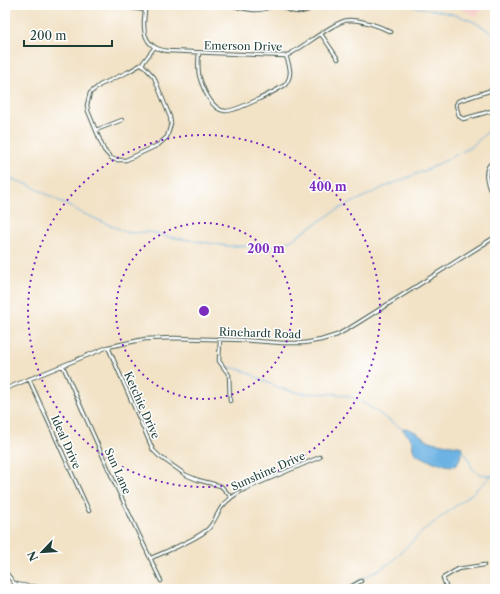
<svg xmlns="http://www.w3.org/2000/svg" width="500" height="594" font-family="'Libre Caslon Text',serif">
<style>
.built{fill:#f7d0cc}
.water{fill:#6cb2e3;stroke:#46788c}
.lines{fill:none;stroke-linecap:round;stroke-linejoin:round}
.stream{stroke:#6cb2e3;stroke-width:1}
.minor-casing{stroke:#3f564a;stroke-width:4.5}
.minor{stroke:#fff;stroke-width:2.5}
.ring{fill:none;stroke:#7b2cbf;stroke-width:2;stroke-dasharray:2 4}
.labels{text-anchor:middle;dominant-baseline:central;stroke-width:3;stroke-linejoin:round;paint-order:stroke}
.street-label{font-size:11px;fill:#1f3d34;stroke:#fff}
.centre{fill:#7b2cbf;stroke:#fff;stroke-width:2}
.ring-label{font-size:12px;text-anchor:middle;font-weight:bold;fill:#7b2cbf;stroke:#fff;stroke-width:3;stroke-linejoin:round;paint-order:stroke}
</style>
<rect width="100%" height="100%" fill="#fff"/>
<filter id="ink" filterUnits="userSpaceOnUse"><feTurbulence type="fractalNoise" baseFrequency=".025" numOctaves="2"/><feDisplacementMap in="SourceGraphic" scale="8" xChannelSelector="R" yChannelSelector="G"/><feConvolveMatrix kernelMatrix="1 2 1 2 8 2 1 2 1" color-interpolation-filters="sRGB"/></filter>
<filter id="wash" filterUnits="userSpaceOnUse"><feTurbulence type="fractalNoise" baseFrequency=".012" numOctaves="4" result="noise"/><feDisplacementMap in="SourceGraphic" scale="16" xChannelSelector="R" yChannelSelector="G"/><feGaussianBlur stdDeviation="0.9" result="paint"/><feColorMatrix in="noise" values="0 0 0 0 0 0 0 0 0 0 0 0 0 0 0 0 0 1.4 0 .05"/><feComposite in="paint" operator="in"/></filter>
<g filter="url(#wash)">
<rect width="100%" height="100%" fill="#f2e2c6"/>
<!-- built -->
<path class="built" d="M455,5H484L477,17Z"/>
<!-- water -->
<path class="water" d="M405,428C416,430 421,437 430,441C441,445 452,444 462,447C462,452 460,461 456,465C452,469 419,458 415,453C412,449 413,445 412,441C410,436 405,433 402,429Z"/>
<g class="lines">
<!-- stream -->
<path class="stream" d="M404,5C437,11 469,13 495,36
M5,177L27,184L80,212L128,233L149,232L169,237L228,246H273L290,241L335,211L382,188L429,169L471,147L495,125
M223,365C231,368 240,369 247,372C262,380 278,389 295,392C315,396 334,390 353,398C371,405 387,421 403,429
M462,451C470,455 468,464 474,470C478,475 486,475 493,476
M344,589L390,563L423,531L470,495L495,473"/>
</g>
</g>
<g filter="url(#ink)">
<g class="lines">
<!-- minor casing -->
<g class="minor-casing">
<path id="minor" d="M146,5C142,27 141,48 168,51L286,56C303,48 334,21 349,20C362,20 379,26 391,32
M230,5C245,9 260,14 273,5
M280,5C292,14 305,14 317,5
M125,7L145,10
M321,34L338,59
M199,53C198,60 198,67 199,75C202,86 211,110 225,111C235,112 274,92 285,85C293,75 290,67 286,56
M142,64L154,77L170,117L171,124L167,137L158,145L126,160H116L111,158L104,150L88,111L87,105L90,93L100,85L128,72L142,64L154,48
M495,89L458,101L456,105L459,116L463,119L495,110
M96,130L122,120
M495,160C479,170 489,187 495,200
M220,340L219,361L229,375L230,401
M108,347L153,450L159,456L186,475L198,480L221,486L231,497
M63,366L116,486L161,581
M29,379L89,511
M5,389L108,347L145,339L174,338L243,340L282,343H304L321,340L337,335L353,326L495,237
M151,558C167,551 196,540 208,529C214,523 217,514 221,508C228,499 235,494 245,489L320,457
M5,571L14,583L16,589
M14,583C25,588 37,585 48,589
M347,589L361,581
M447,589L443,578L458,569L484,565"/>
</g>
<!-- minor -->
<use href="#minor" class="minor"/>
</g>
</g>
<!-- distance rings -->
<g class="ring">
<circle cx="204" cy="311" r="88"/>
<circle cx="204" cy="311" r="176"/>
</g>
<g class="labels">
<!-- street labels -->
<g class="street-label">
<text transform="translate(243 46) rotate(1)">Emerson Drive</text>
<text transform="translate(260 333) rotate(2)">Rinehardt Road</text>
<text transform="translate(142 405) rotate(66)">Ketchie Drive</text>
<text transform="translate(66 442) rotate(66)">Ideal Drive</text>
<text transform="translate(118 471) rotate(66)">Sun Lane</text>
<text transform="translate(268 471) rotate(-24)">Sunshine Drive</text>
</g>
</g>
<circle cx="204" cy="311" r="6" class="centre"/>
<g class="ring-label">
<text x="328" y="191">400 m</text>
<text x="266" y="253">200 m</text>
</g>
<!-- margin -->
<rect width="500" height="594" fill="none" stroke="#fff" stroke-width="20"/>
<!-- north arrow -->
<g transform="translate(42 552) rotate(245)" stroke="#ffffff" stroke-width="3" paint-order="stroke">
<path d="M0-3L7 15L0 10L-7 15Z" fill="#1f3d34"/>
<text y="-6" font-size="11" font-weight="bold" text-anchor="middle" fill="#1f3d34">N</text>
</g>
<!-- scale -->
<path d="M24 40v6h88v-6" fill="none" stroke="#1f3d34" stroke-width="2"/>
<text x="30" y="40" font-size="12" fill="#1f3d34" stroke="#ffffff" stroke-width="3" paint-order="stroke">200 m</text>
</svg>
